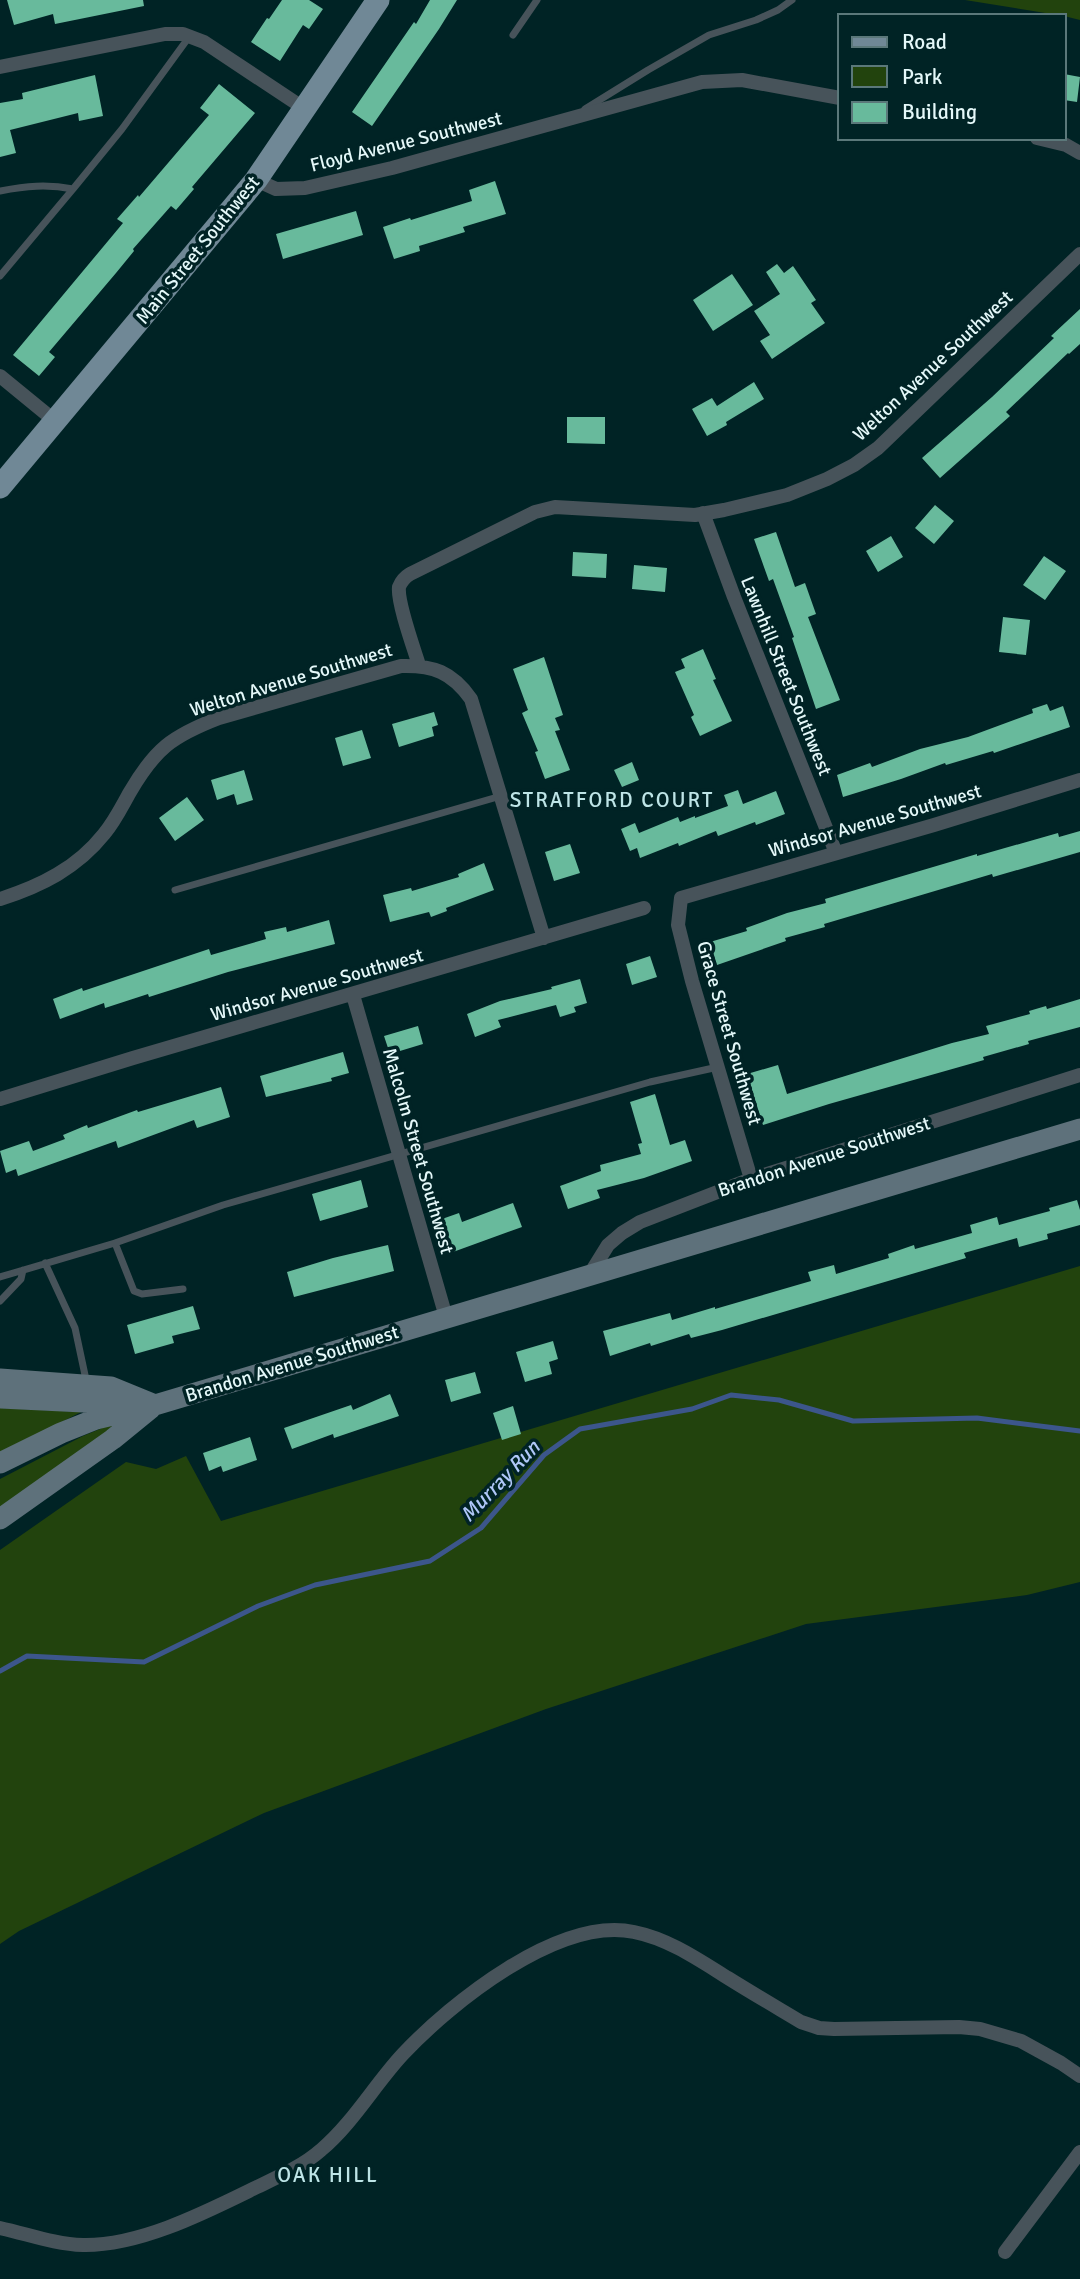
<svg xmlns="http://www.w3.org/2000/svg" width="1080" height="2279" font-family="Signika,sans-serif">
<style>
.green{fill:#22430d}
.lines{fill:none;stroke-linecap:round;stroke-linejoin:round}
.stream{stroke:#3c568b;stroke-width:5}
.building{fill:#68ba9c}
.service{stroke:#47535a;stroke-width:7}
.minor{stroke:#47535a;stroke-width:14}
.secondary{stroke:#5e717b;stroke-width:21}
.primary{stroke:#708896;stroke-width:23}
.labels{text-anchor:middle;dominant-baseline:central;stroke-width:7;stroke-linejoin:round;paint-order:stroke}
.street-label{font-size:19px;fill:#e4f8f9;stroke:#002325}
.neighbourhood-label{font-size:21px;letter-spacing:2px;fill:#bee5e7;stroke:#002325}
.water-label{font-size:21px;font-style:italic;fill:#b0c8f9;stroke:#002325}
</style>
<rect width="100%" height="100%" fill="#002325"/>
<!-- green -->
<path class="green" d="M965,0H1080V20L1064,16Z
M1080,1266V1582L1027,1595L806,1624L546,1709L264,1813L19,1931L0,1944V1550L126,1462L156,1469L186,1456L221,1521Z
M0,1408L81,1412L0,1454Z
M112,1424L113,1427L0,1508V1479L83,1436Z"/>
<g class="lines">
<!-- stream -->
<path class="stream" d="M0,1671L27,1656L144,1662L258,1606L315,1585L430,1561L481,1528L544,1455L580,1429L692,1409L731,1395L779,1400L853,1421L977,1418L1080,1431"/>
</g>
<!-- building -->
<path class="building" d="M7,0H143L144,6L55,24L53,14L14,25Z
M282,0H309L323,9L309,29L303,25L280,61L251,42L267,18L269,19Z
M430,0H457L439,29L372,126L352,112L414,22L416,24Z
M1064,74L1080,77L1077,102L1064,100Z
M95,75L103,116L79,121L78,113L10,130L16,153L0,157V103L23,99L22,93Z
M219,84L255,113L192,187L194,189L176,210L171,206L133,249L134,251L116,273L49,352L55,357L39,376L13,355L123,223L117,219L138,195L139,197L209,115L200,108Z
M495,181L506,214L463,227L465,232L419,246L420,251L394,259L383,227L410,218L411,220L472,201L469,190Z
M356,211L363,235L283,259L276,234Z
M777,264L784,273L793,266L816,300L811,303L825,323L772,359L760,341L770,335L754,311L780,294L766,272Z
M732,274L753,305L713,331L693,300Z
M1080,309V344L1069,354L1068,353L1006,412L1010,416L940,478L922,458L992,397L1054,338L1051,336Z
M754,382L764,399L726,422L727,425L707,436L692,409L712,398L717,406Z
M567,417H605V444L567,443Z
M935,505L954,521L934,544L915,528Z
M776,532L795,587L805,583L816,614L808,617L840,700L816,709L792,638L794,637L773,579L769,581L754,539Z
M891,536L903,557L878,572L866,551Z
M573,552L607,554L606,578L572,576Z
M1044,556L1066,571L1045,600L1023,585Z
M634,565L667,568L665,592L632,589Z
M1003,617L1030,620L1026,655L999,652Z
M703,649L716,679L713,680L732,721L700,736L691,717L694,715L675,672L685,668L681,659Z
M544,657L563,715L555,718L560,730L555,731L570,770L545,779L535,752L538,751L522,713L528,710L513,669Z
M1047,704L1050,711L1063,706L1070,727L994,753L993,751L946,765L945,763L901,779L843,797L837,775L870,763L872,767L920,749L968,737L1033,713L1032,709Z
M434,712L438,725L432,727L434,736L399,747L392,724Z
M362,730L371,758L343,766L335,738Z
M632,762L639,780L622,787L614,770Z
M244,770L253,800L237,805L234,794L217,800L211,780Z
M738,790L743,804L776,791L785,814L756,825L755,822L718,836L716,831L679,846L678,843L640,858L637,848L630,851L621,829L635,823L639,833L678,817L680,822L695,816V818L728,806L724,795Z
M187,797L204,820L175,841L159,818Z
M1080,831V852L993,877L992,874L824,924L825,927L785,938L786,941L717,965L710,942L747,931L746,928L787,913L826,903L825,899L977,854V856L1058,833L1059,837Z
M570,844L580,873L554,881L545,852Z
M484,863L494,890L446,908L447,911L431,917L429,912L390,922L383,895L411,888L412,891L459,877L458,874Z
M329,920L335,944L228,972L149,997L148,994L105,1008L104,1003L60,1019L53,999L82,988L83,991L209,949L211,955L266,939L264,932L286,927L287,932Z
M650,956L657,977L632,985L626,964Z
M580,979L587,1003L574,1007L576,1012L560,1017L556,1005L498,1020L501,1027L475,1037L467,1014L500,1001L552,989L551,987Z
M1080,999V1027L1028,1041L1029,1044L983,1057L984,1060L829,1104L763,1125L747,1074L778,1065L787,1094L952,1043L989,1034L986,1026L1030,1014L1029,1011L1046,1006L1047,1009Z
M418,1026L423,1044L390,1054L384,1036Z
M343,1052L349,1073L331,1078L332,1081L266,1097L260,1076Z
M221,1087L230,1117L197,1128L194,1120L118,1148L116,1141L18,1176L16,1169L6,1173L0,1151L29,1141L33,1151L65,1139L63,1135L87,1125L88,1128L137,1110L138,1112Z
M655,1094L670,1145L685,1140L692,1161L644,1178L597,1190L600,1198L568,1209L560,1186L601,1171L600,1165L641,1154L638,1144L642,1143L630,1102Z
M361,1180L368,1207L320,1221L312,1194Z
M1077,1200L1080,1210V1225L1047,1234L1048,1239L1019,1247L1017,1238L964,1253L966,1258L722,1330L691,1338L689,1334L651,1346L650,1343L610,1356L603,1331L670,1313L672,1320L715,1307V1309L811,1281L808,1272L834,1265L836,1274L889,1258L888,1254L914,1245L915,1249L972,1233L970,1225L997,1217L999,1225L1050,1211L1049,1208Z
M513,1203L522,1227L453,1252L442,1219L459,1213L462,1222Z
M388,1245L394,1271L294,1297L287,1272L333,1258Z
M193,1306L200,1329L172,1336L174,1343L135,1354L127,1325Z
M553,1341L558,1359L549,1362L552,1374L525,1382L516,1352Z
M475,1372L481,1393L451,1402L445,1380Z
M390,1394L399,1416L334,1438L333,1434L292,1449L284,1428L351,1405L353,1410Z
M513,1406L521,1434L502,1440L493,1413Z
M250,1437L257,1460L223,1472L221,1466L209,1471L203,1453Z"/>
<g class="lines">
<!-- service -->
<path class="service" d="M513,35L537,0
M585,109L648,70L709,35L756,20L778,10L792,0
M0,191C26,186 47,184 73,189L122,129L189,37
M0,276L73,189
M175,890L501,796
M115,1243L134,1291L142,1294L183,1289
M45,1263L75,1328L85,1375L84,1381
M0,1277L115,1243L223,1205L650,1082L718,1067
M0,1301L21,1279L23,1270"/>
<!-- minor -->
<path class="minor" d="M0,67L165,34H183L204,42L305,109
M1037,138L1066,145L1080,153
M256,180L276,189L305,188L392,168L702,82L742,80L840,98
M0,376L55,421
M703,513L734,597L836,853
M419,665C414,649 397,602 399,587C401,582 405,577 410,574L535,512L555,507L695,515L724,510L787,495L827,479L854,465L878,448L1080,254
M0,899C41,886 77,868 104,834C115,821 122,806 130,792C155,749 172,736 219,718L401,666C433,665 452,672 471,699L544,938
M353,995L446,1317
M0,1099L133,1058L644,908
M751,1179L692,981L678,925L681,898L934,825L1080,780
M590,1274L608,1245L622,1233L640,1222L751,1179L1080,1075
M0,2228C28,2234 54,2244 83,2245C140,2246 206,2212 257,2187C278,2177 303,2166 321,2150C353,2123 375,2084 403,2054C451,2003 559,1916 634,1932C669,1939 699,1960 728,1978C752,1993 776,2007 801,2022L819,2028L834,2029L959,2027L980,2029L1021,2041L1061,2063L1080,2076
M1005,2252L1080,2152"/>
<!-- secondary -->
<path class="secondary" d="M0,1379L111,1387L155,1405
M0,1398L125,1404
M0,1463L61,1433L96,1419L155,1405L1080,1129
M0,1519L113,1439L151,1408"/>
<!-- primary -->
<path class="primary" d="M0,487L256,180L378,0"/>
</g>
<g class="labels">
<!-- street labels -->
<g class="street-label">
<text transform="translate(406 142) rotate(-14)">Floyd Avenue Southwest</text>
<text transform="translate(198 250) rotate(-51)">Main Street Southwest</text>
<text transform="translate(933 366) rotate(-43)">Welton Avenue Southwest</text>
<text transform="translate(786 676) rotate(68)">Lawnhill Street Southwest</text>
<text transform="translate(291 680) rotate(-17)">Welton Avenue Southwest</text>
<text transform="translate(875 821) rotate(-16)">Windsor Avenue Southwest</text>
<text transform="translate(317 985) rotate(-16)">Windsor Avenue Southwest</text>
<text transform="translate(729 1033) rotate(74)">Grace Street Southwest</text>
<text transform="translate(418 1151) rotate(74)">Malcolm Street Southwest</text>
<text transform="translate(824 1157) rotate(-18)">Brandon Avenue Southwest</text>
<text transform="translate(292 1364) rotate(-17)">Brandon Avenue Southwest</text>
</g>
<!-- neighbourhood labels -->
<g class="neighbourhood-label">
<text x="612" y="800">STRATFORD COURT</text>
<text x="328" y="2175">OAK HILL</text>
</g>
<!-- water labels -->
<g class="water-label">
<text transform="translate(500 1481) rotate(-46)">Murray Run</text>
</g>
</g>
<!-- legend -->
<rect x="838" y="14" width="228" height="126" fill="#002325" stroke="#5b787a" stroke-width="2"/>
<rect x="852" y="37" width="35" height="10" fill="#708896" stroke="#5b787a" stroke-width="2"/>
<text x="902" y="49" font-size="21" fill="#e4f8f9">Road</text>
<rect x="852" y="66" width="35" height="21" fill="#22430d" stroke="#5b787a" stroke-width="2"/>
<text x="902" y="84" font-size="21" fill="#e4f8f9">Park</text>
<rect x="852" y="102" width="35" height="21" fill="#68ba9c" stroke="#5b787a" stroke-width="2"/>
<text x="902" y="119" font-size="21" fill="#e4f8f9">Building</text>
</svg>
